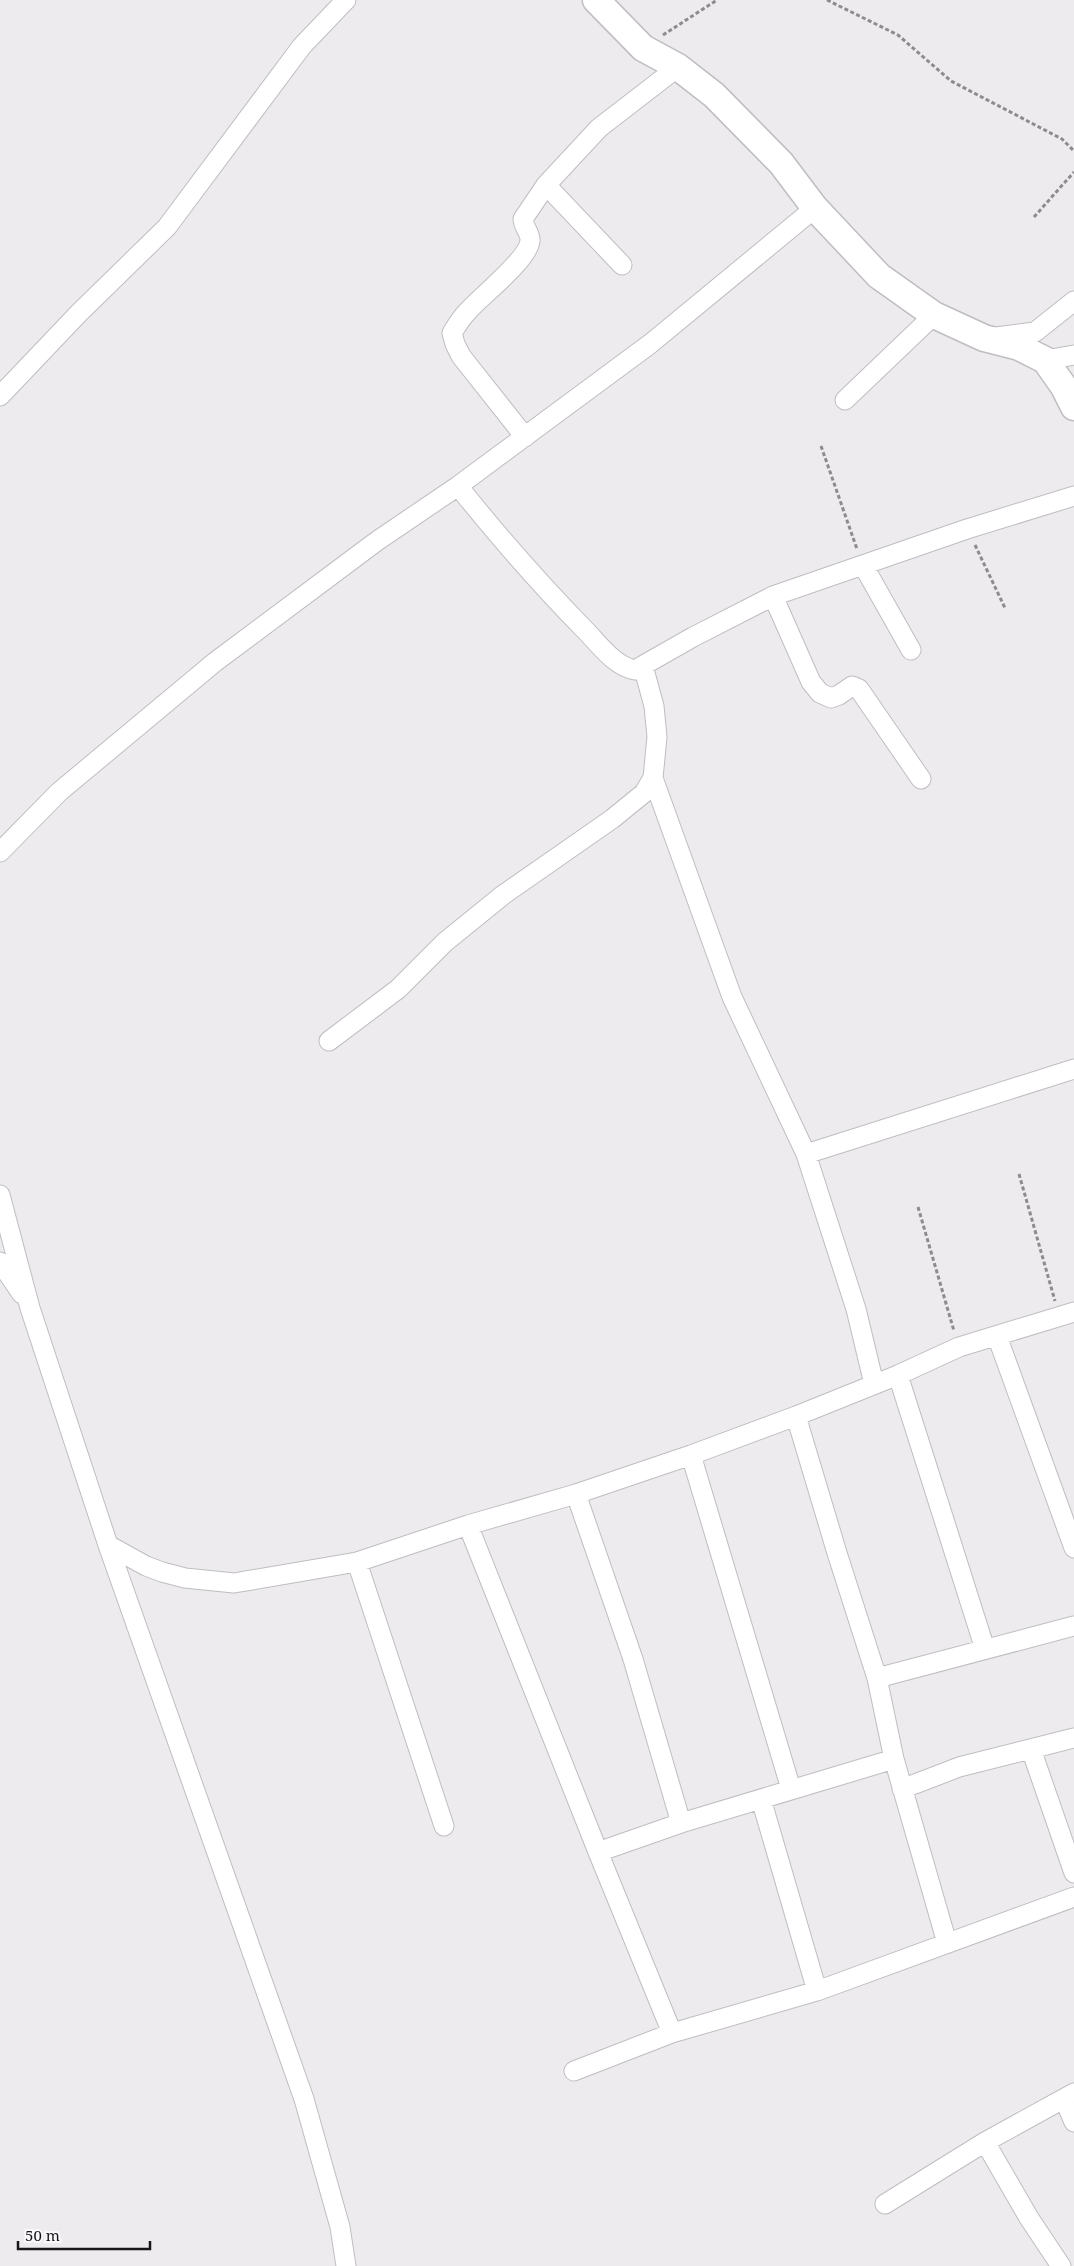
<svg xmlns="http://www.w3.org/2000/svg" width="1074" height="2266" font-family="'Noto Serif',serif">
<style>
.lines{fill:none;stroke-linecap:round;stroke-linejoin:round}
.street-casing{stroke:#bfbdc1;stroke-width:21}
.secondary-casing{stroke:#bfbdc1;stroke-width:29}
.path{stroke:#8d8b8e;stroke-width:3;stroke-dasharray:4 2.5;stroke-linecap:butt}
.street{stroke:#fff;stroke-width:19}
.secondary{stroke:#fff;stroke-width:26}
</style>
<rect width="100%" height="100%" fill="#eeebef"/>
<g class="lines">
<!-- street casing -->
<g class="street-casing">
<path id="street" d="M546,185L622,265
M996,337L1035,332L1074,301
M1045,360L1074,355
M0,396L79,313L167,227L302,46L346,0
M845,400L934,315
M525,437L461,356L455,344L452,333C457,325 461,318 468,311C481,296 528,260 530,241C531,233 523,227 523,219L546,185L599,128L678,67
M458,486C498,536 540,584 585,630C599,644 614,666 635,670L693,637L773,596L967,529L1074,496
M863,565L911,650
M773,596L811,682L820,693L831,698L839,695L852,686L859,689L921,779
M653,778L732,997L806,1154
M0,852L59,792L215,662L377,541L458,486L650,344L815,208
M329,1041L398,989L445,942L503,895L612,819L644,793L653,778L657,737L654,706L643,666
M0,1195L30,1308L108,1545L304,2099L340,2227L346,2266
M0,1262L22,1294
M997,1336L1074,1548
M898,1375L985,1649
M874,1384L856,1309L806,1154L1074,1069
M796,1416L837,1553L877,1678L894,1759L947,1943
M691,1455L791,1789
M576,1494L633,1659L681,1823
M468,1525L598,1852L672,2033
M108,1545L146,1566L162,1572L185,1578L234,1583L357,1562L468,1525L576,1494L691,1455L796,1416L898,1375L959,1347L1074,1312
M357,1562L444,1826
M877,1678L1074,1626
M1031,1749L1074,1873
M902,1789L959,1767L1074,1738
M761,1799L817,1991
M598,1852L681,1823L894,1759
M574,2071L672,2033L817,1991L1074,1897
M1064,2099L1074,2122
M885,2204L985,2142
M1061,2266L1029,2218L985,2142L1074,2093"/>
</g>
<!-- secondary casing -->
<g class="secondary-casing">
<path id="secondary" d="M596,0L643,48L678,67L714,95L781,163L815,208L879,276L934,315L984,338L1019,347L1045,360L1064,387L1074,407"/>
</g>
<!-- path -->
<path class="path" d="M827,0L898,35L951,81L1062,139L1074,151
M663,35L717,0
M1034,217L1074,172
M821,446L857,549
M975,545L1005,608
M1019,1174L1055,1301
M918,1207L954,1331"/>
<!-- street -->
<use href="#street" class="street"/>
<!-- secondary -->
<use href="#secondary" class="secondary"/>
</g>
<!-- scale -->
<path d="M18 2241v8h132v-8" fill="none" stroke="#181718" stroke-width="2.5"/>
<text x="25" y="2241" font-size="15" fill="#181718" stroke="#fbf8fc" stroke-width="4" paint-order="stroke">50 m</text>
</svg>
